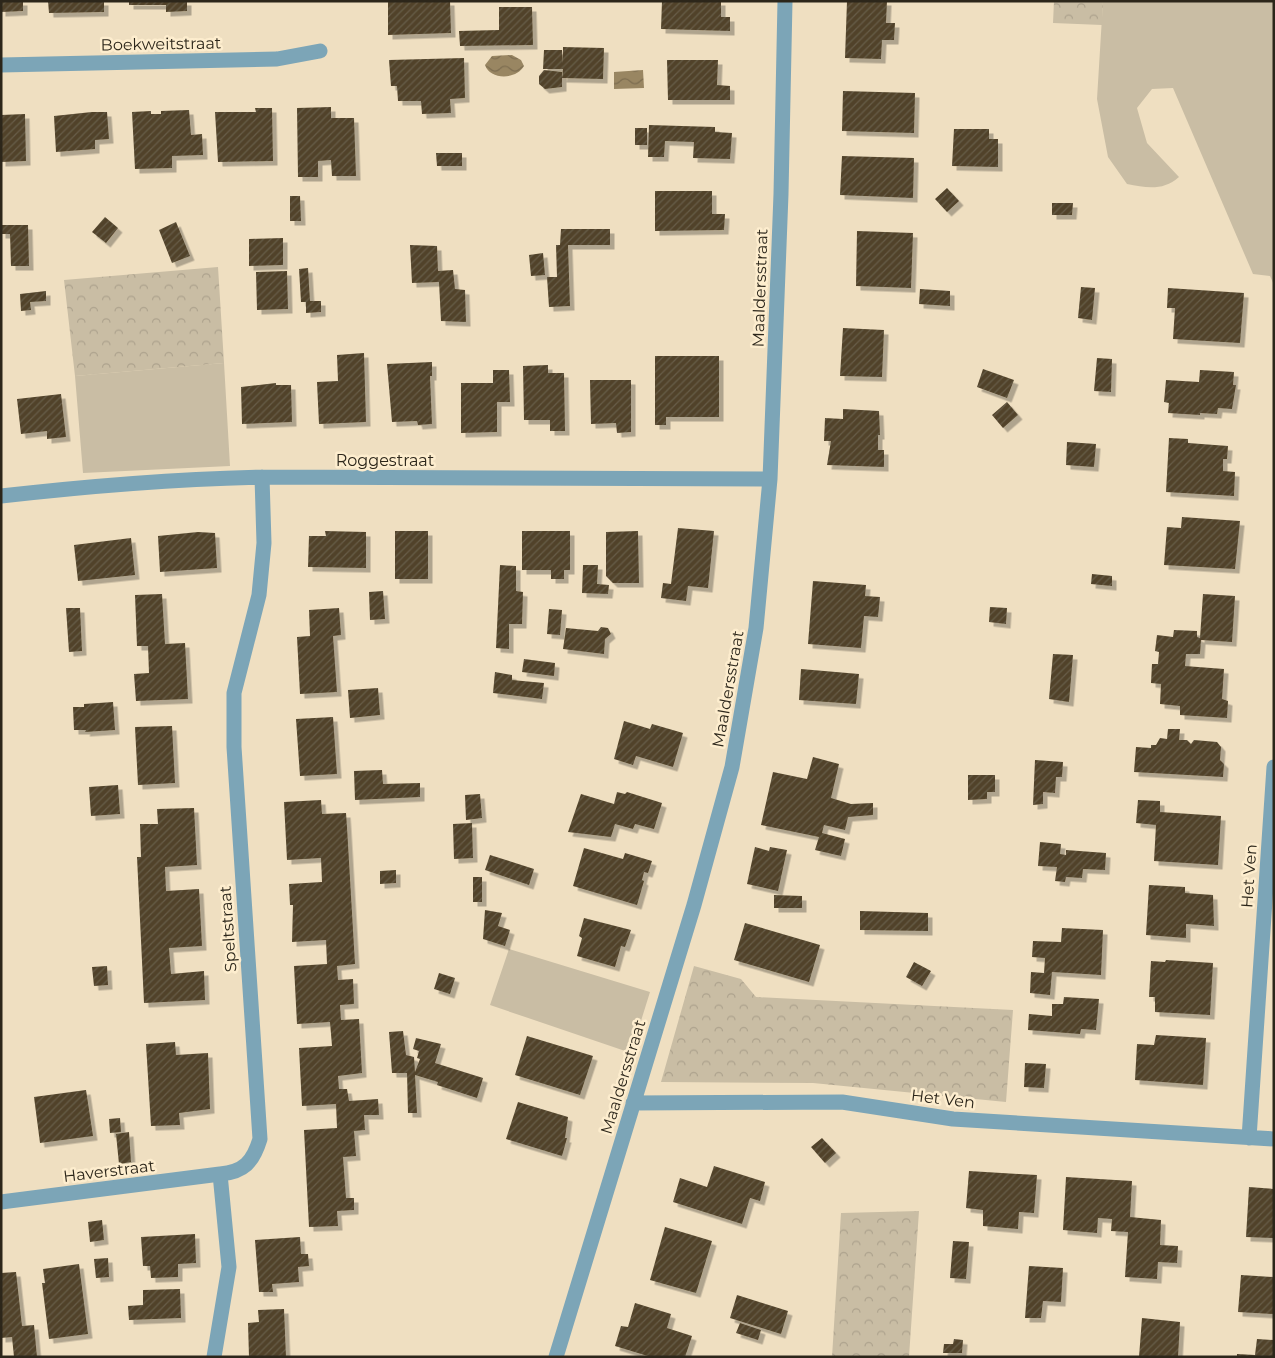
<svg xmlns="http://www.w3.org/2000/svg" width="1275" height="1358" font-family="Montserrat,sans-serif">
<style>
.green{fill:#c9bda4}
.forest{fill:url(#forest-crowns)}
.water{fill:url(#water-waves)}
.building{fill:url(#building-hatch);filter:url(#shadow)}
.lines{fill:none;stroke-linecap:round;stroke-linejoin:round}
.minor{stroke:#7ca5b7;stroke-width:15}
.labels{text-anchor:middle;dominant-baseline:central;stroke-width:5;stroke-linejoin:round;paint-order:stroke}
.street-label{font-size:16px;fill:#2c261a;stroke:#fdedce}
</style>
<defs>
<pattern id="forest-crowns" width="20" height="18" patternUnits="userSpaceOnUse" patternTransform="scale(1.25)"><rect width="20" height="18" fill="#c9bda4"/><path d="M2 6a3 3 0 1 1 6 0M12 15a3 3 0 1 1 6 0" fill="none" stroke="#ada28d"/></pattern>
<pattern id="water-waves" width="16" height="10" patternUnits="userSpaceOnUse" patternTransform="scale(1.25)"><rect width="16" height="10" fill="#998662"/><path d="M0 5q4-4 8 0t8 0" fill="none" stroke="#7d6d50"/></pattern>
<pattern id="building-hatch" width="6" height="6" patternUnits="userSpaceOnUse" patternTransform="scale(1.25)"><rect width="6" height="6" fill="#51432a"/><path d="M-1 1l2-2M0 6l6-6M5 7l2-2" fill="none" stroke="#675c47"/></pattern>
<filter id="shadow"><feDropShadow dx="4.5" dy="4.5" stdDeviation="0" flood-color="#0004"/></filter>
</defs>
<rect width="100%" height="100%" fill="#efdfc1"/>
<!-- green -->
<path class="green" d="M1103,1H1274V285L1270,276L1253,274L1173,88L1152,89L1137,108L1147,143L1179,177C1163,191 1147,188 1127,184L1108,157L1097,99Z
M224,363L230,466L83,473L75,376Z
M509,949L650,992L631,1053L490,1005Z"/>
<!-- forest -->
<path class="forest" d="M1054,1H1103L1102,25L1053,23Z
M218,267L224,363L75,376L64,280Z
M694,966L741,979L756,997L1013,1010L1006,1102L813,1083L661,1082Z
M919,1211L909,1357H832L841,1213Z"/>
<!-- water -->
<path class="water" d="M512,55L521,60L524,66C516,80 490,80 485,65L492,56Z
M643,70L644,88L614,89V72Z"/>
<!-- building -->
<path class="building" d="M1,1H23V11L1,12Z
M48,1H104V12L49,13Z
M129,1H187V11L166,12V5H129Z
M388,1H450L451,33L388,35Z
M662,1H721V17H730V31L661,29Z
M847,1H887L886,23H895L894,40H882L881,59L845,58Z
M499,7H532L533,45L460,46L459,31L499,30Z
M563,47L604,48L603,79L562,78L563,69H543L544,50H562L563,63Z
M464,58L465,98L450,99L451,113L422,114L421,101H398L397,86H391L389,60Z
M667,60H718L717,85L730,86V100H668Z
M544,70L562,72V87L545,89L539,84V76Z
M843,91L915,93L914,133L842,131Z
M331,107V118H354L356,176H332L331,160L318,161V177H298L297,108Z
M255,108H272L273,161L218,162L215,112H256Z
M189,110L191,135L202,134L203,155L172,156V168L135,169L132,112L151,111V114H161V111Z
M92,112H107L109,139L95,140V149L56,152L54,116Z
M25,114L26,161L1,162V115Z
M649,125L715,127V132L732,133L730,159L693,158L694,142L665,141L664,157H648Z
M635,128H647V145H635Z
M954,129H989V139H998V167L952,166Z
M436,153H462V166H437Z
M842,156L914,158L913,198L840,195Z
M947,188L959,201L947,212L935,199Z
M655,191H712V214H725L724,230L655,231Z
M290,196H300L301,221H290Z
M1052,203H1073L1072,215H1052Z
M105,217L118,228L106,243L92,232Z
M176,222L190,256L172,263L159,230Z
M1,225H28L29,266H11L10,234H1Z
M561,229H610V245H568L570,306L549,307L547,277H557L556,245H560Z
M857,231L913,233L911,288L856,286Z
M283,238V265L249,266V239Z
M410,245L437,246L438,271L453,270L455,289L465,290L466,322L441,321L439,282L412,283Z
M543,253L545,275L531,276L529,255Z
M308,268L310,301H321V312L306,313V302H301L299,269Z
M287,271L288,309L257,310L256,272Z
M1081,287L1095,288L1092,320L1078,318Z
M1168,288L1244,293L1240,343L1173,339L1175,308H1167Z
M920,289L950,291V306L919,304Z
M46,291V301L30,302L31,310L21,311L20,294Z
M843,328L884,330L882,377L840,376Z
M364,353L366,422L319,424L317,382L338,381L337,355Z
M655,356H719V417H666V425H655Z
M1097,358L1112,359L1111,392L1094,391Z
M432,362V376H430L432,424L418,425L417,421L392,422L387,364Z
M548,365V373H564L565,431H550V420H524L523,366Z
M983,369L1014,380L1007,398L977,387Z
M493,370H509L510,402H497V432L461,433V383H493Z
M1200,370L1234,372L1233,385H1236L1232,409L1218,408L1217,414L1200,413V415L1168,413L1169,403L1164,402L1166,380L1199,382Z
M590,380H631V432L617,433L616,423L591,424Z
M276,383V385H291L292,422L242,424L241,387Z
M61,394L66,437L47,439V431L21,434L17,399Z
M1007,402L1018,415L1003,428L992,415Z
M843,409L879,411L880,435H878V450H884V467L827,465L831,441H824L825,418L843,419Z
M1169,438L1188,439V443L1228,446L1227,459H1223V471L1235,472L1234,496L1166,492Z
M1067,442L1096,444L1094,467L1066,465Z
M1182,517L1240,521L1235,569L1164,565L1167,527L1181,528Z
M678,528L714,531L708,588L688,586L686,601L661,598L663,583L671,584Z
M325,531L366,532V568L308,567L309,536H326Z
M395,531H428V579H395Z
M522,531H570V570H564V579H551V570H522Z
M638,531L639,583H613L606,576V532Z
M198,532L215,533L217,568L160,572L158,536Z
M131,538L135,575L78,581L74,545Z
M500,565L516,566V591L523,592L522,624H509V649L496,648Z
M583,565H598L597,584L609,585L608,594L582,593Z
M1092,574L1112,576V586L1091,584Z
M813,581L866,585L865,596L880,597L878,617L864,616L861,648L808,644Z
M383,591L385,619L370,620L369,592Z
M162,594L165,644L185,643L188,699L136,701L134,674L149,673L148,646H137L135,595Z
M1203,594L1235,596L1232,642L1201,640L1200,654H1186L1185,666L1224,669L1222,699L1228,701L1227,718L1180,715V706L1160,704L1161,684L1151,683L1152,664H1158L1159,652L1155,651L1157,635L1173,637L1174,630L1197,631V637L1200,638Z
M990,607L1007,608L1006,624L989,622Z
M66,608H80L82,651L69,652Z
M339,608L341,635L333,636L337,692L300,694L297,637L310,636L309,610Z
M549,609L562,610L560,635L547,634Z
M601,627L608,628L611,634L605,639L604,654L563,649L566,628L598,631Z
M1053,654L1073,655L1069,702L1049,699Z
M524,659L555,663L554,676L522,672Z
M801,669L859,674L856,704L799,700Z
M495,672L512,675V680L544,683L542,699L493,693Z
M378,688L380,715L350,718L348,690Z
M113,702L115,730L85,732L86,730H74L73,707H84V704Z
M333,717L337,774L300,776L296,719Z
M624,721L650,729L652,724L683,733L673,767L636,756L633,765L614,759Z
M172,726L175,783L138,785L135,727Z
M1168,729H1180L1179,740H1187L1191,744L1194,740L1217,742L1221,747L1220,760L1224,764L1223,777L1134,772L1136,747L1151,748V745H1156L1160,738L1167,739Z
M813,757L839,764L831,798L851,804L873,803V815L848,817L845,830L824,825L822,833L845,839L841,856L815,850L819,837L761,825L773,772L807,779Z
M1035,760L1063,762L1062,777H1056L1055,793L1043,792V804L1033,805Z
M382,770L383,784L420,783V797L355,800L354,771Z
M968,775H995V792H987V799L968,800Z
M118,785L120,814L91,816L89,787Z
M617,792L625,794L627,792L662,803L654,829L635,824L633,829L615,824L611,837L568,832L581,794L614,804Z
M480,794L482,818L466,820L465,795Z
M321,800L322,814L346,813L347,827L355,964L337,966L338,980L353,979L354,1004L340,1005L341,1020L359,1019L362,1073L338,1076L339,1089H347L349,1101L378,1099L379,1115H364L365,1130L354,1131L356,1156L343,1157L346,1198H354V1210L337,1211L338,1226L309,1227L304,1130L337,1128L336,1104L302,1106L299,1048L332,1046L330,1022L297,1024L294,966L327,964L326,940L292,942L293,905H290L289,884L322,882L321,858L287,860L284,802Z
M1138,800L1160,801V812L1221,816L1218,865L1154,861L1156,825L1136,823Z
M194,808L197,865L165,867L166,891L199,889L202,946L169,948L171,974L204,971L205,1000L144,1003L137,857H141L140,824H158L157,809Z
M472,823L473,858L454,859L453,824Z
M1040,842L1061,844L1060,854L1066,855V850L1106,853L1105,870L1083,869L1082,878L1066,877L1065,882L1055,881L1057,867L1038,866Z
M755,847L769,851L770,847L787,850L778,891L747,884Z
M584,848L623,859L625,853L652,861L648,873L644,872L642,880L644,881L637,905L573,886Z
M490,855L534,869L529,885L485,870Z
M396,870V883L380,884V871Z
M473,877H482V902H473Z
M1149,885L1185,887V893L1213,895L1214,926L1186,924V938L1146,935Z
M774,895L802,896V908H774Z
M485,910L502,913L498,926L510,930L505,946L483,939Z
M860,911L928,913V931L860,930Z
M584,918L631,930L625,947L621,946L615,967L577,956L582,938L579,936Z
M745,923L820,945L809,982L734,960Z
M1062,928L1103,930L1101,975L1052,972L1050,995L1030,993L1031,972L1044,973L1045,958L1032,957L1033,941L1061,942Z
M1166,960L1213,963L1210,1015L1155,1012V997H1149L1151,961L1165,962Z
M914,962L931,971L922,986L906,977Z
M107,966L108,985L94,986L92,967Z
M439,973L455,978L450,994L434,989Z
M1064,997L1099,999L1096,1030L1081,1029L1080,1034L1028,1030L1029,1014L1052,1016V1004H1063Z
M403,1031L406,1055L414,1057L415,1072L420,1059L417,1058L419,1051L413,1049L416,1038L441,1044L435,1063L483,1078L477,1098L437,1085L438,1082L415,1075L417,1113H408L407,1073H392L389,1032Z
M1156,1035L1206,1038L1203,1085L1135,1080L1137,1044L1154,1045Z
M527,1036L593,1056L580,1095L515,1075Z
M175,1042L176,1055L208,1053L210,1109L179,1113L180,1125L151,1126L146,1044Z
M1025,1063L1046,1064L1044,1088L1024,1087Z
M86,1090L93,1136L40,1143L34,1097Z
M518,1102L568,1117L565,1138H567L562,1156L506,1139Z
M120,1118L121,1132L110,1133L109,1119Z
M129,1132L131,1162L119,1164L116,1134Z
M822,1138L836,1153L825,1163L811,1147Z
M714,1166L765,1182L760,1201L750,1198L742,1224L673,1202L680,1178L707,1187Z
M969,1171L1037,1175L1034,1213L1019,1212L1018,1229L983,1226V1210L966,1208Z
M1066,1177L1132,1181L1130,1217L1161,1220L1160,1245L1178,1246L1177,1263L1158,1262L1157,1279L1125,1277L1128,1232L1111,1231L1112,1219L1098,1218L1097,1233L1063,1230Z
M1249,1187L1274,1189V1238L1246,1237Z
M102,1220L104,1240L90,1242L88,1222Z
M665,1227L712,1241L696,1293L650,1280Z
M195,1234L196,1263L178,1264V1277L151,1278L150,1266H143L141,1237Z
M300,1237L301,1254H308L309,1266L298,1267L299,1282L272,1284L273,1292H259L255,1240Z
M953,1241L969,1242L966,1279L950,1278Z
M108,1258L109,1277L96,1278L94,1259Z
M79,1264L88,1334L49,1339L42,1283H45L43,1269Z
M1029,1266L1063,1268L1061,1302L1043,1301L1041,1318H1025Z
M16,1272L22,1326L34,1325L37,1357H14L12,1337L1,1338V1273Z
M1241,1275L1274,1277V1314L1238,1312Z
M180,1289L181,1318L129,1320L128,1306L143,1305V1290Z
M737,1295L788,1311L781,1334L730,1318Z
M635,1303L671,1314L667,1328L692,1336L685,1357H651L615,1346L621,1326L628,1327Z
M284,1309L286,1357H249L248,1323L259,1322L258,1310Z
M1142,1318L1180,1322L1178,1357H1139Z
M740,1323L761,1330L758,1340L736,1333Z
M954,1339L963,1340L962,1353H943L944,1344H953Z
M1257,1339L1274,1340V1357H1237V1354L1255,1355Z"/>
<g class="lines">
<!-- minor -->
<path class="minor" d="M1,65L277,59L320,51
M1,496C88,486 175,479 262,477L770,479
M633,1103L842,1102L953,1119L1274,1139
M1249,1138L1274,767
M1,1202L220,1174
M214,1357L229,1267L220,1174C244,1172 253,1162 260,1139L234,747V693L259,595L264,543L262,477
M556,1357L694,905L732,767L756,628L770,479L781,194L785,1"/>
</g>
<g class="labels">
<!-- street labels -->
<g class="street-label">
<text transform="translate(161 44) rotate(-1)">Boekweitstraat</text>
<text transform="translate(760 288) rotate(-88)">Maaldersstraat</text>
<text x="385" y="460">Roggestraat</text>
<text transform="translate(728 689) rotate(-80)">Maaldersstraat</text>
<text transform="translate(1249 876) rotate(-86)">Het Ven</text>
<text transform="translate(228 929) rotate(-94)">Speltstraat</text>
<text transform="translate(623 1077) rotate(-73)">Maaldersstraat</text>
<text transform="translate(943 1099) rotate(7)">Het Ven</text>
<text transform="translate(109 1171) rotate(-7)">Haverstraat</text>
</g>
</g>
<!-- border -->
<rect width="1275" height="1358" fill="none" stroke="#2c261a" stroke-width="5"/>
</svg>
